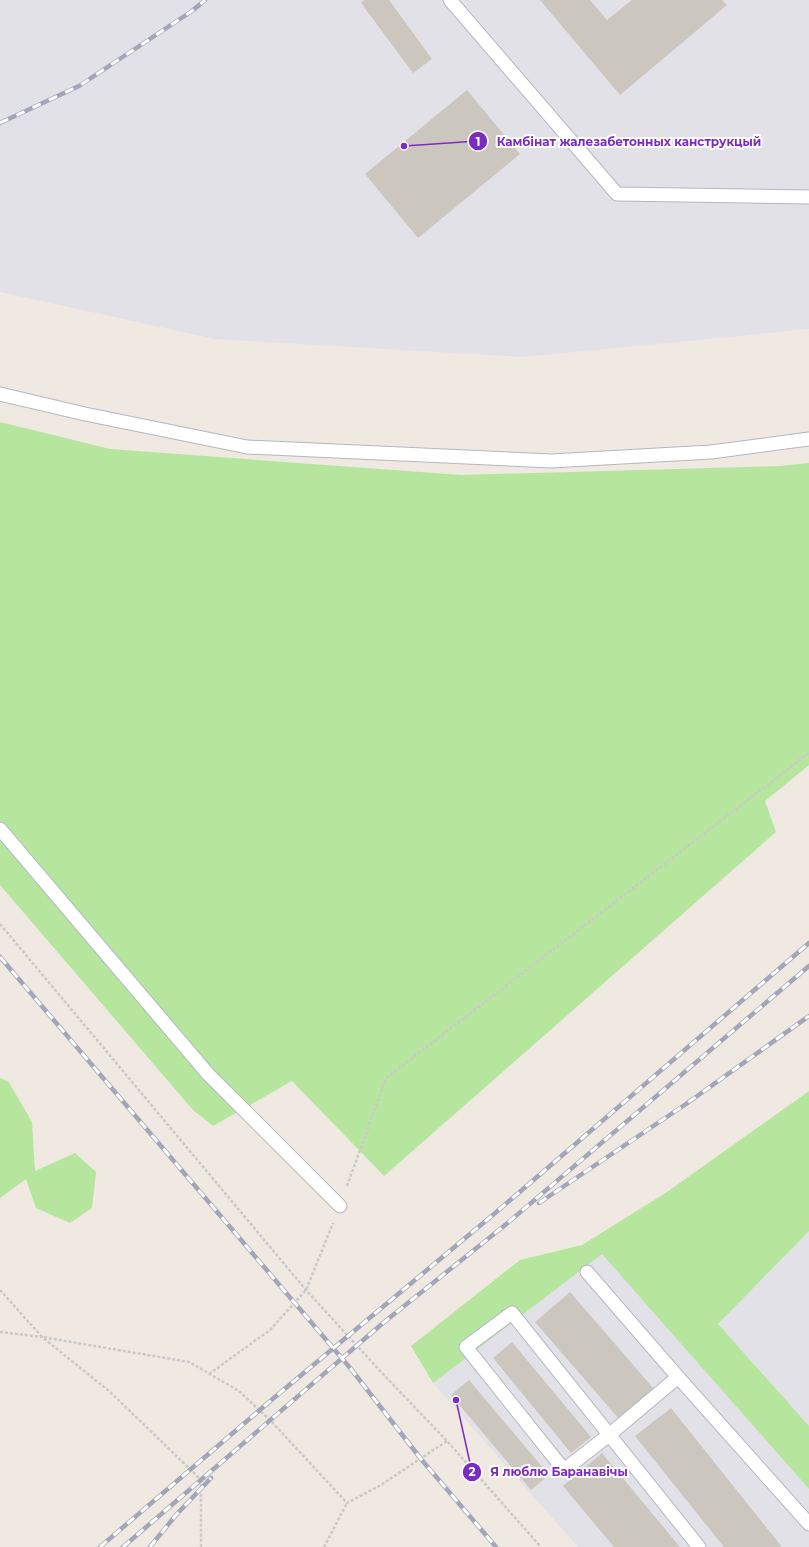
<svg xmlns="http://www.w3.org/2000/svg" width="809" height="1547" font-family="Montserrat,sans-serif">
<style>
.industrial{fill:#e3e1e8}
.green{fill:#b6e59e}
.building{fill:#cbc7bf}
.lines{fill:none;stroke-linecap:round;stroke-linejoin:round}
.lane-casing{stroke:#b4b7c1;stroke-width:15}
.path{stroke:#c9c9c9;stroke-width:2.5;stroke-dasharray:3 2;stroke-linecap:butt}
.lane{stroke:#fff;stroke-width:13}
.rail-casing{stroke:#a3a6b8;stroke-width:4.5}
.rail{stroke:#fff;stroke-width:3;stroke-dasharray:9;stroke-linecap:butt}
.leader{fill:none;stroke:#7b2cbf;stroke-width:1.5}
.callout-dot{fill:#7b2cbf;stroke:#fff;stroke-width:1.5}
.mark-label{font-size:12px;text-anchor:middle;font-weight:bold;fill:#fff}
.callout-label{font-size:12px;text-anchor:middle;font-weight:bold;fill:#7b2cbf;stroke:#fff;stroke-width:4;stroke-linejoin:round;paint-order:stroke}
</style>
<rect width="100%" height="100%" fill="#efe9e1"/>
<!-- industrial -->
<path class="industrial" d="M0,0H809V329L523,357L215,339L0,292Z
M809,1231V1426L718,1324Z
M602,1253L809,1489V1547H578L433,1383Z"/>
<!-- green -->
<path class="green" d="M0,422L110,449L461,475L780,466L809,463V765L765,801L776,832L384,1176L292,1081L213,1126L193,1110L0,885Z
M0,1078L8,1081L32,1122L35,1171L75,1153L96,1172L92,1208L70,1223L36,1208L26,1179L0,1198Z
M809,1091V1231L718,1324L809,1426V1489L602,1254L433,1383L411,1346L520,1260L582,1245L667,1192Z"/>
<!-- building -->
<path class="building" d="M365,0H389L432,59L413,73L361,3Z
M540,0H590L607,20L632,0H722L727,5L620,95Z
M467,90L520,154L418,238L365,174Z
M570,1292L654,1389L619,1419L535,1322Z
M512,1342L591,1437L571,1453L493,1358Z
M469,1380L549,1475L531,1490L451,1395Z
M671,1408L782,1547H724L635,1436Z
M602,1453L680,1547H614L563,1486Z"/>
<g class="lines">
<!-- lane casing -->
<g class="lane-casing">
<path id="lane" d="M450,0L617,194L809,197
M0,394L85,414L247,447L551,461L711,452L809,439
M0,829L208,1074L340,1206
M587,1272L678,1377L609,1435L564,1470L466,1347L512,1313L699,1547
M678,1377L809,1524"/>
</g>
<!-- path -->
<path class="path" d="M0,924L306,1290L382,1373L447,1441L541,1547
M347,1186L386,1078L809,753
M0,1290L42,1337L189,1362L239,1391L271,1421L347,1503L381,1485L447,1441
M0,1332L42,1337L109,1391L190,1469L201,1480V1547
M209,1374L270,1330L306,1290L333,1223
M324,1547L347,1503"/>
<!-- lane -->
<use href="#lane" class="lane"/>
<!-- rail casing -->
<g class="rail-casing">
<path id="rail" d="M0,123L79,86L192,11L205,0
M0,957L351,1369L421,1459L496,1547
M539,1203L686,1104L809,1016
M100,1547L275,1397L494,1214L809,943
M123,1547L383,1323L504,1226L809,966
M150,1547L176,1515L211,1478"/>
</g>
<!-- rail -->
<use href="#rail" class="rail"/>
</g>
<!-- callouts -->
<path class="leader" d="M404 146L478 141M456 1400L472 1472"/>
<g class="callout-dot">
<circle cx="404" cy="146" r="4"/>
<circle cx="456" cy="1400" r="4"/>
<circle cx="478" cy="141" r="10"/>
<circle cx="472" cy="1472" r="10"/>
</g>
<g class="mark-label">
<text x="478" y="146">1</text>
<text x="472" y="1476">2</text>
</g>
<g class="callout-label">
<text x="629" y="146">Камбінат жалезабетонных канструкцый</text>
<text x="559" y="1476">Я люблю Баранавічы</text>
</g>
</svg>
